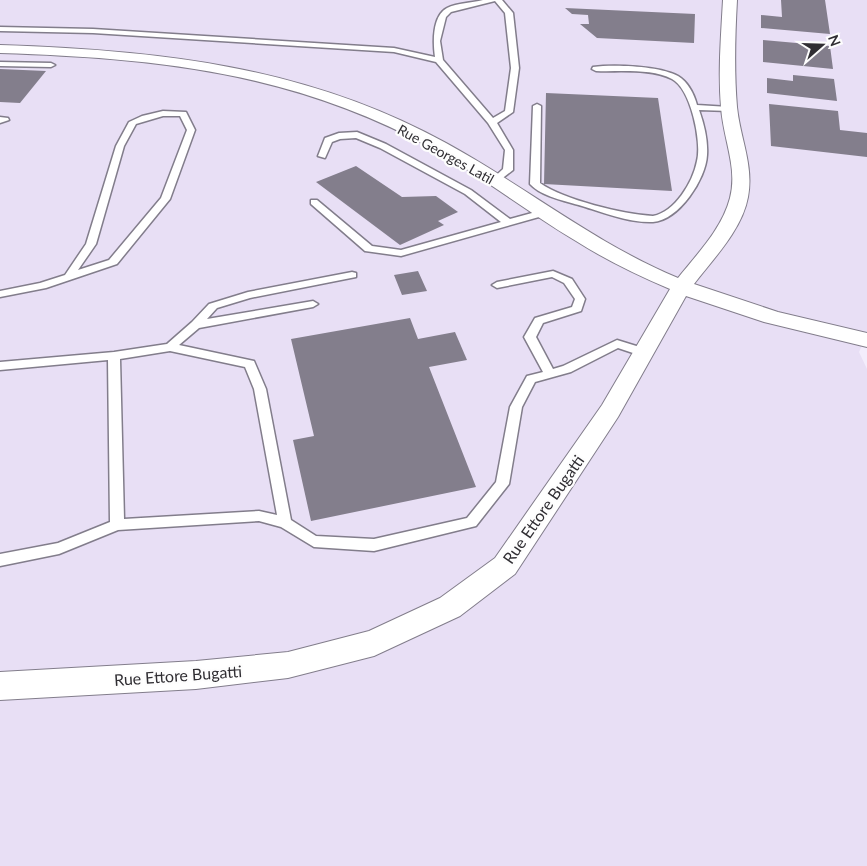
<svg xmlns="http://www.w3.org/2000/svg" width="867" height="866" font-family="Lato,sans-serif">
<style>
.built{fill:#e8dff5}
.building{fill:#837e8c}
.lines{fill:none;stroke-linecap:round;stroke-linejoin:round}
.lane-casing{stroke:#827d8b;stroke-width:3}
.street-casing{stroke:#827d8b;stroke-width:2}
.lane{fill:#fff;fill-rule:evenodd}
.street{fill:#fff;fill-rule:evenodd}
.labels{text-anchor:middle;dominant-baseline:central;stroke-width:4.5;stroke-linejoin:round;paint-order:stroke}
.far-street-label{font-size:14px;fill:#302e33;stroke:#fdfdfd}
.street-label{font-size:16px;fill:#302e33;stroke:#fdfdfd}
</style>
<rect width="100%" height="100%" fill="#f3edfc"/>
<!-- built -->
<path class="built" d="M0,0H867V334L859,352L867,369V866H0Z"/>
<!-- building -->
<path class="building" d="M781,0H825L830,34L761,28V15L782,17Z
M565,8L695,14L694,43L597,38L580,24H589L588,15L572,14Z
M763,40L830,46L833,69L763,62Z
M0,69L46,71L20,103L0,102Z
M793,75L834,79L837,101L767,93V78L793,81Z
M546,93L658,98L672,191L544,184Z
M769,104L838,111L840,130L867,133V157L771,146Z
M356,166L402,197L436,196L458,212L438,221L444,225L400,245L316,182Z
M418,271L427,291L402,295L394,275Z
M410,318L418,339L455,332L467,360L429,367L476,487L311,521L293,440L314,436L291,339Z"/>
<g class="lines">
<!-- lane casing -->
<g class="lane-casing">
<path id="lane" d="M483,0H502L513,13L519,68L513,112L497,123L513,150V170L495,184L490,181L503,169L505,150L488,123L436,62L394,52L93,33L0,31V27L93,29L394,48L435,57C433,43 432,16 447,8C457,3 472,3 483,0ZM495,1L505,13L511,68L505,111L493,118L443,60L440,41L446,17L451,12Z
M0,62L51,63L55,65L51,67L0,66Z
M593,67C614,64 660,66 678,76C688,82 694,94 697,105L729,107L733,109L729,111L699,110C704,124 708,140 707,155C706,179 679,220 653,222C630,223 604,213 582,206C566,201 542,197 530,184L533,106L537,104L541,106L540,183C564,200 623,214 653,216C675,212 693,182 697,161C702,142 691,89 672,79C651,68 619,72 596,71L592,69Z
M163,111L186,112L195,130L170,199L117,264L46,288L0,297V291L40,283L65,275L86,244L116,146L129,122L142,116ZM163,116H180L187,130L161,198L109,260L78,270L96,244L124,146L136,124Z
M0,117L8,118L9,120L0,123Z
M357,132L386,144L471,190L510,219L543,210L548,213L546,215L401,256L365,251L311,204V200H317L372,246L401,250L501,222L465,194L380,148L356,138L340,139L332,142L325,158L318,156L325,138L339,133Z
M553,271L572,279L585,299L581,311L543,323L536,337L553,369L563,366L617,340L646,349L648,352L642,356L618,348L571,372L535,382L522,407L509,484L476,526L374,551L314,547L281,527L259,521L118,530L59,554L0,566V554L58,543L110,522L108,360L0,370V362L114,352L167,344L192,322L209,304L248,292L352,272L356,273V277L250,298L217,308L207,319L313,301L318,304L313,307L199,328L179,345L254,361L266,389L291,520L316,536L374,539L467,518L496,482L510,407L527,376L543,372L524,337L535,318L572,307L575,299L564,283L552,277L497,288L492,285L497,282ZM170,351L245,367L254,389L277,515L259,511L124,519L120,359Z"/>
</g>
<!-- street casing -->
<g class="street-casing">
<path id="street" d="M723,0H737C735,36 734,71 737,107C740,138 754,165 748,197C742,230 713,259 694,284L778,312L867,333V347L764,322L686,296L618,417L515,574L460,616L374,656L288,678L196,689L0,700V672L196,661L288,652L369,631L440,598L495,558L602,405L670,289C637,275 606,260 576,241C527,212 483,177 433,149C294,72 156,58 0,53V45C157,50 306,66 446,143C525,186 594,243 678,278C697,254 722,229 730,198C738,167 723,139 721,107C718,72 721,36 723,0Z"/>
</g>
<!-- lane -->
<use href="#lane" class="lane"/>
<!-- street -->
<use href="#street" class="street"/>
</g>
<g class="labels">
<!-- far-street labels -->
<g class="far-street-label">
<text transform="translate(446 154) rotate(29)">Rue Georges Latil</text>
</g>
<!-- street labels -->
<g class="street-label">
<text transform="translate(543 509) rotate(-55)">Rue Ettore Bugatti</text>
<text transform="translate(178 675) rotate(-4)">Rue Ettore Bugatti</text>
</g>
</g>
<!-- north arrow -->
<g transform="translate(822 45) rotate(70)" stroke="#fdfdfd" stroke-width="4" paint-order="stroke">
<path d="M0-4L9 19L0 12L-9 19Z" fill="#302e33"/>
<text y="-8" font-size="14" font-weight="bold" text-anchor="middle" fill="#302e33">N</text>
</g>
</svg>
